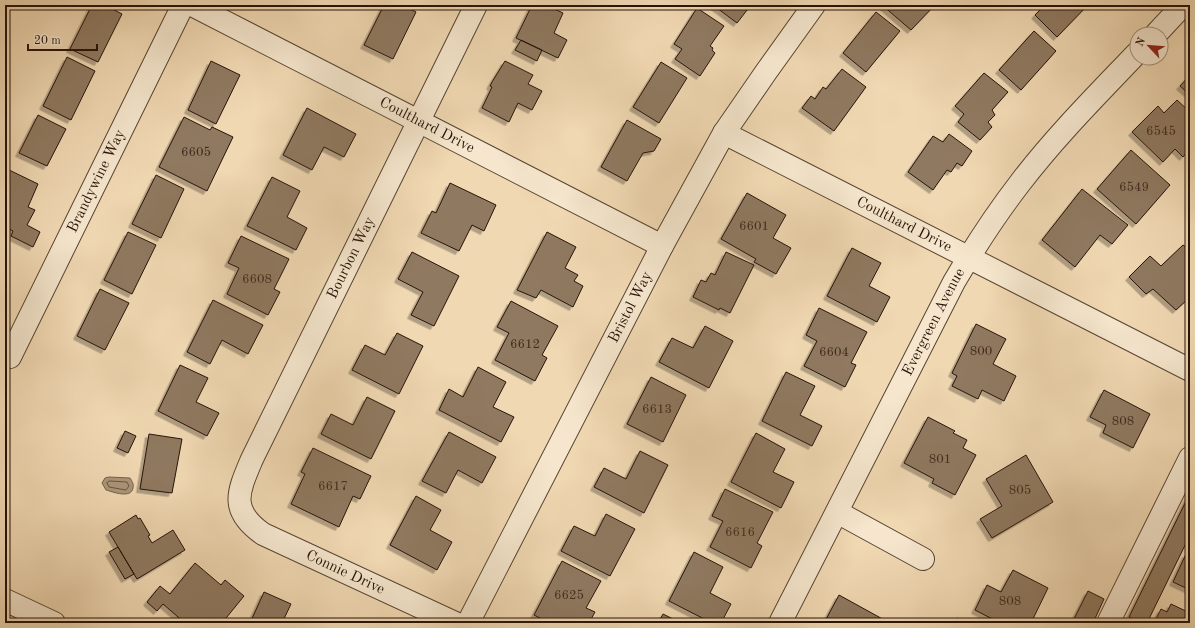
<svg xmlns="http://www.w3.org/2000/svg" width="1195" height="628" font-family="'Old Standard TT',serif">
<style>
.water{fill:#ab9578;stroke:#76614b}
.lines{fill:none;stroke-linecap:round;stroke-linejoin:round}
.shore{stroke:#685440;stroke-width:1}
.building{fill:#8f7960;stroke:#261308;filter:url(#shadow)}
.minor-casing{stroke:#584432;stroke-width:24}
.minor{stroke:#f5e6cd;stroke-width:22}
.labels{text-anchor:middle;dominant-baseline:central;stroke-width:3;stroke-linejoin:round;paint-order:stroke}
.number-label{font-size:13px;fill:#402c1e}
.street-label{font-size:15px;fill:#261308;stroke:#f5e6cd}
</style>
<defs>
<filter id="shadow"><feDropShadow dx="-3.5" dy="3.5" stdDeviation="0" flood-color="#0004"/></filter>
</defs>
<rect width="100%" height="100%" fill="#f0d8b2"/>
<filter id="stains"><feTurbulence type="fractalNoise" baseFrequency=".005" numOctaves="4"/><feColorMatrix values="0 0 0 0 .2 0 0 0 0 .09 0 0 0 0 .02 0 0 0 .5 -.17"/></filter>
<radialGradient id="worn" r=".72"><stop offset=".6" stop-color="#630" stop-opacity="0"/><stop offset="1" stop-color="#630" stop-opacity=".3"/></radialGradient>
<!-- water -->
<path class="water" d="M109,477L130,478C132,481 134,484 133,488C131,499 113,492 106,490L102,483L105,478Z"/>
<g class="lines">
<!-- shore -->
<path class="shore" d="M110,481L127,482L129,486L126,490L109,487L107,483Z"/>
</g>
<!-- building -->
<path class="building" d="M92,5H105L122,14L98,62L70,49Z
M384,5H402L416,12L393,59L364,45Z
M532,5H546L563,13L554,33L567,40L558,58L516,38Z
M713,5H751L737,23Z
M882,5H935L911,30Z
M1045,5H1088L1057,37L1035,15Z
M697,8L724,26L710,46L713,48L712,50L715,53L700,76L675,59L682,49L674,44Z
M876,12L900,31L866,72L843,53Z
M1034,31L1056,51L1021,90L999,70Z
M521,40L542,50L537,61L515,50Z
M67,57L95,71L71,120L43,106Z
M211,61L240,75L216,124L188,110Z
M505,61L533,75L528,84L542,91L532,110L518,103L509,122L482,108L492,87L490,86L492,82Z
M661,62L687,78L659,123L633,107Z
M842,69L866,87L834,131L802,108L811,96L815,99L823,87L826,89Z
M984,73L1008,92L992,110L995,115L988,122L992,127L980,140L958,122L964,114L955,106Z
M1190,75V95L1180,86Z
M1177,100L1190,112V130L1185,136L1190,141V149L1183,157L1175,149L1163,162L1132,132L1158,106L1164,113Z
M307,108L356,134L344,157L324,147L312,170L283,155Z
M38,115L66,129L47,166L19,153Z
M184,117L210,130L212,127L233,137L207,191L159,167Z
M627,120L661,139L654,151L643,153L627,181L601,167Z
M949,134L972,151L962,166L957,163L951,172L947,170L933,190L908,172L933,136L943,142Z
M1131,150L1170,185L1136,224L1097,189Z
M5,168L38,184L28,207L35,210L27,225L40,232L33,247L11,236L13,231L5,227Z
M156,175L184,189L161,238L132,224Z
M272,177L300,191L287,217L307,228L296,250L247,226Z
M450,183L496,205L484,231L472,225L459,251L421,233L432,211L436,213Z
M1082,189L1128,225L1112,244L1100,235L1075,267L1042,240Z
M747,193L786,215L773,238L791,248L776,274L754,262L756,259L721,239Z
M128,232L156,245L132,294L104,280Z
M547,232L576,247L565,268L578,275L574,281L583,286L573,307L541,290L536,298L517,290Z
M241,236L289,259L274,289L280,292L268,315L227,294L239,268L228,263Z
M1183,245L1190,250V297L1176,310L1153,289L1146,294L1129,277L1150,256L1161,266Z
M852,248L881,263L869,286L890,297L877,322L827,296Z
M412,252L459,276L434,326L411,315L423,292L398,279Z
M726,252L754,265L730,313L720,308L719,310L693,297L701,280L706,282L711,273L715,275Z
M100,289L129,303L105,350L77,336Z
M213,300L263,325L248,354L222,340L210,364L187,352Z
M511,301L558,326L542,355L547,358L535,381L495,360L509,333L497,327Z
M819,308L867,332L851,363L856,365L845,387L804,366L817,341L806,335Z
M976,324L1006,339L993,364L1016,376L1004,401L982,390L978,399L952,386L957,376L952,373Z
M705,326L733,341L709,388L659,362L672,338L693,348Z
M397,333L423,346L399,394L352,370L365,345L385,355Z
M180,365L208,378L196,402L219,413L207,436L158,411Z
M478,367L506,382L493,407L514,417L501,442L439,410L449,389L463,397Z
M786,372L815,386L800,415L822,426L812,446L762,421Z
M651,377L686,395L663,442L627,424Z
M1104,390L1150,414L1133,448L1103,433L1106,425L1090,417Z
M367,397L395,411L371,459L321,434L331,414L353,425Z
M928,417L955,431L953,433L967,440L963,448L976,455L955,495L932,483L934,479L904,463Z
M125,431L136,436L128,453L117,448Z
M449,432L496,457L482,483L458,470L446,493L422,481Z
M756,433L785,449L773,472L794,482L781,508L731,482Z
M149,434L182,439L172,493L140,489Z
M313,448L371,476L360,499L353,496L339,527L291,504L305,474L301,472Z
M640,451L668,465L644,513L594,487L604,468L626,479Z
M1026,455L1053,502L992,538L980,519L1002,506L986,479Z
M725,489L773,512L757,543L762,546L751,568L710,547L723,521L712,516Z
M1190,493V535L1147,623H1142L1129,617Z
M416,496L441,510L430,530L452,542L437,570L390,545Z
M606,514L635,529L610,576L561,551L574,526L595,536Z
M136,515L138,519L140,518L150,535L148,536L152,543L173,530L185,550L137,579L109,532Z
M118,547L134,574L125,579L109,552Z
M694,552L723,567L710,593L731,604L721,623H712L669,601Z
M1186,554L1190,555V590L1173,582Z
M562,561L601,581L586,608L595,612L589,623H550L534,615Z
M195,563L221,585L225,580L244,596L222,623H185L163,604L157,611L147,602L160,586L170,594Z
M1013,570L1048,588L1031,623H1000L975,610L987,585L1001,592Z
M1088,591L1104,599L1093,623H1072Z
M264,592L291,604L282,623H250Z
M839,595L888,622L887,623H824Z
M1171,604L1190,613V623H1154L1161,609L1167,612Z
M663,614L681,623H658Z
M958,618L960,623H947Z"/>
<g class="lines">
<!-- minor casing -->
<g class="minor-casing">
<g id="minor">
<path id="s1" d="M192,5L662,246"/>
<path d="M1156,34L1183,5"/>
<path id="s2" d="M724,133L1190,370"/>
<path id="s3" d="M10,357L183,5"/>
<path d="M837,512L923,559"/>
<path d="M5,600L54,623"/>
<path id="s4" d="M455,623L263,534C229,510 238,492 252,459L476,5"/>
<path id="s5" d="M468,623L662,246L724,133L766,72L814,5"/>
<path id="s6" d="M780,623L954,282C974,248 996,214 1020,183C1055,137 1097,95 1137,53"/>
<path d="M1108,623L1190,458"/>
</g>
</g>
<!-- minor -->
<use href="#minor" class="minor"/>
</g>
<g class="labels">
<!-- number labels -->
<g class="number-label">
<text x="1161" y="131">6545</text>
<text x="196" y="152">6605</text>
<text x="1134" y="187">6549</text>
<text x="754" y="226">6601</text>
<text x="257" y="279">6608</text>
<text x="525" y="344">6612</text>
<text x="981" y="351">800</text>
<text x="834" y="352">6604</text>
<text x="657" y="409">6613</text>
<text x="1123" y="421">808</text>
<text x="940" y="459">801</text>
<text x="333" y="486">6617</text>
<text x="1020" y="490">805</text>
<text x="740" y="532">6616</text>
<text x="569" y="595">6625</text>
<text x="1010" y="601">808</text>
</g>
<!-- street labels -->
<g class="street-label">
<text stroke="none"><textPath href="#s1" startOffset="264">Coulthard Drive</textPath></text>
<text stroke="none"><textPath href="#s3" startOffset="196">Brandywine Way</textPath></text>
<text stroke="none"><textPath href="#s2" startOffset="202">Coulthard Drive</textPath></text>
<text stroke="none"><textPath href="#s4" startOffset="522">Bourbon Way</textPath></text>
<text stroke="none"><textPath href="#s5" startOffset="355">Bristol Way</textPath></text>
<text stroke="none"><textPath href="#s6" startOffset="338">Evergreen Avenue</textPath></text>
<text transform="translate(345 573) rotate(25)">Connie Drive</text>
</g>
</g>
<!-- margin -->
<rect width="1195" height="628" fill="none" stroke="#f0d8b2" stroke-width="20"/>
<rect x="6" y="6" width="1183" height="616" fill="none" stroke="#261308" stroke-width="2"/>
<rect x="10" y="10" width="1175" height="608" fill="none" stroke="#261308"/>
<!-- north arrow -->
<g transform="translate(1149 46) rotate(296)"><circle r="19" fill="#f5e6cd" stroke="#a2927e"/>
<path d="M0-3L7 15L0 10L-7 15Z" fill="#8f2418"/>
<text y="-6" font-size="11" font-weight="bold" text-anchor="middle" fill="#261308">N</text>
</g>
<!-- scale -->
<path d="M28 44v6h69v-6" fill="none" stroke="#261308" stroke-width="2"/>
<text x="34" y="44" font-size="12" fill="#261308" stroke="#f5e6cd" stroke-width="3" paint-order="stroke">20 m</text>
<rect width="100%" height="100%" filter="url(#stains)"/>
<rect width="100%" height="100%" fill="url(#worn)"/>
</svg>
